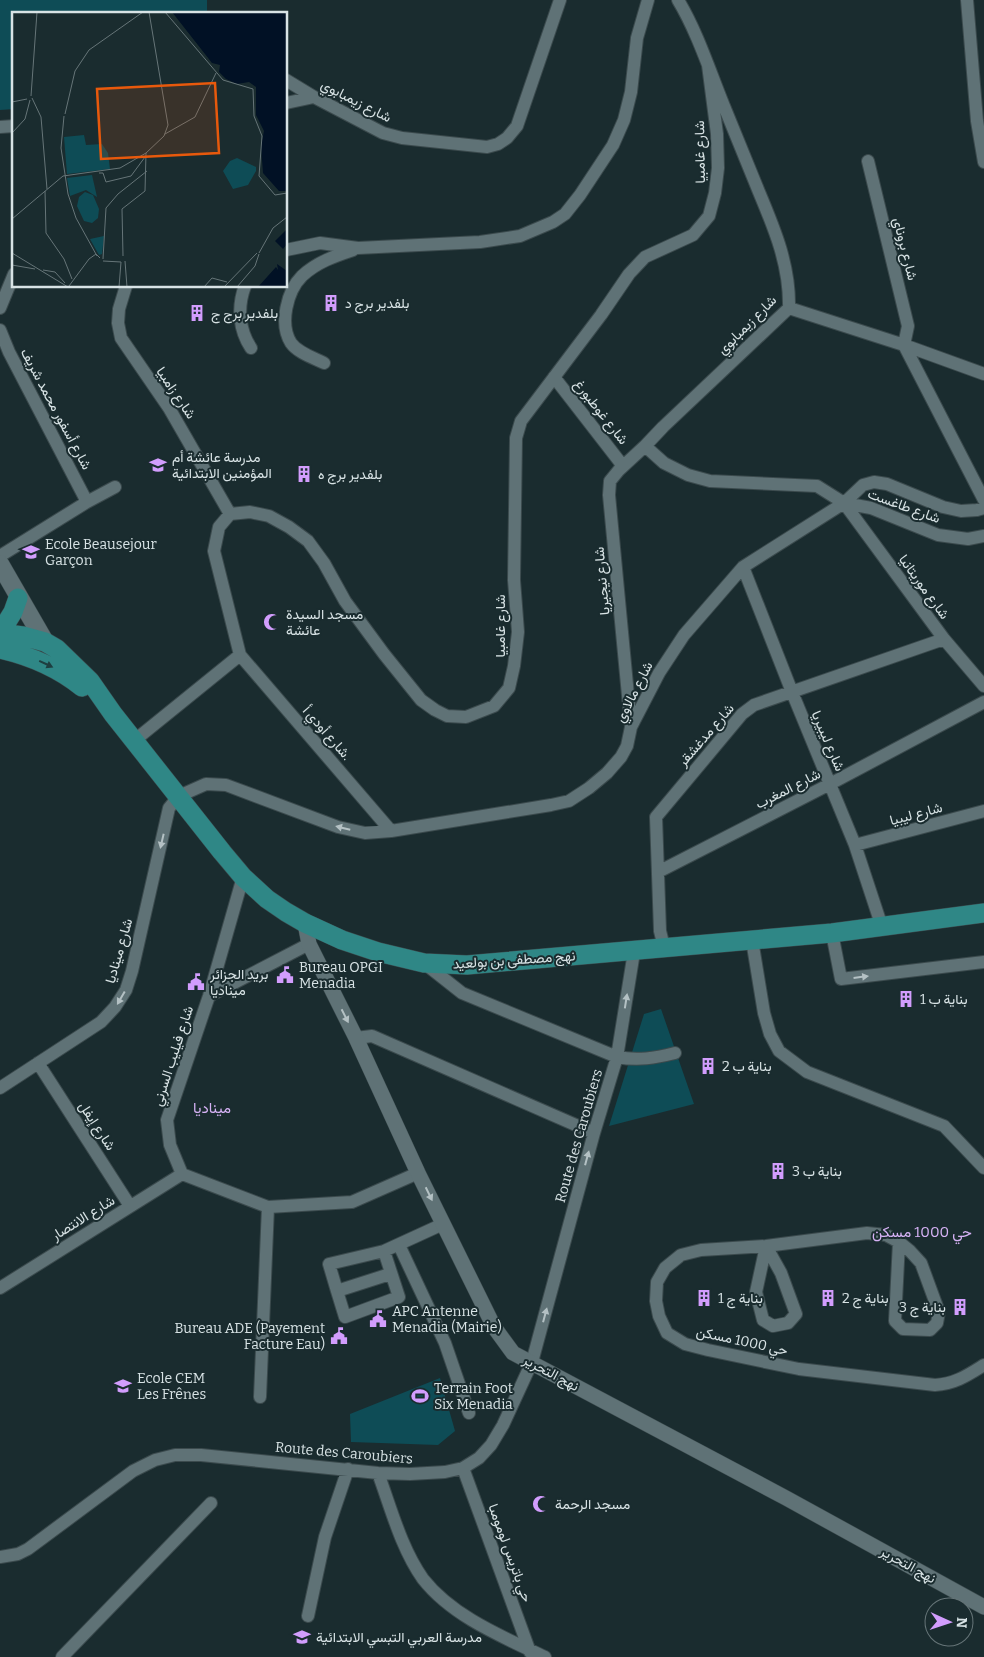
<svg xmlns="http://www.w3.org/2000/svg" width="984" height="1657" font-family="Bitter,Vazirmatn,serif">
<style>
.green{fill:#0e4c56}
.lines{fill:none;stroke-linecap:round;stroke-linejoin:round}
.minor-casing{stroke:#3b4a4d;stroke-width:14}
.tertiary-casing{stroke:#3b4a4d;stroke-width:16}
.secondary-casing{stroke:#3b4a4d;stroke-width:19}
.primary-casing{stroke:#3b4a4d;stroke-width:20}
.minor{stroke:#5f7276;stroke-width:12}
.tertiary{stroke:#5f7276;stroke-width:15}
.secondary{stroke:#5f7276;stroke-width:18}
.primary{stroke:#2f8786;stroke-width:19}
.oneway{fill:#1e3e40}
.oneway2{fill:#b4c1c4}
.labels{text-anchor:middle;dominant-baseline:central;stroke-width:4;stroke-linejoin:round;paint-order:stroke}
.street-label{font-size:14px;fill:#d8e3e5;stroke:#1a2c2f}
.poi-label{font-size:14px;fill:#d8e3e5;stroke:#1a2c2f;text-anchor:start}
.neighbourhood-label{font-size:15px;fill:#d6b2f5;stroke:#1a2c2f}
.inset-road{fill:none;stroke:#667578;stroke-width:1}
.view{fill:#e8590c;fill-opacity:0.15;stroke:#e8590c;stroke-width:2.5}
.inset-edge{fill:none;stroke:#d8e3e5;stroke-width:2.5}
</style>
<rect width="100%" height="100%" fill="#1a2c2f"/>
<!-- green -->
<path class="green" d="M0,0H207V14H14V109L0,110Z
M661,1009L694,1104L609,1126L644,1014Z
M440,1378L455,1431L438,1445L351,1442L350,1414Z"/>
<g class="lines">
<!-- minor casing -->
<g class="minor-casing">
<path id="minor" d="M678,0C698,33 711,75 726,111C737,138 748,165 759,192C775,230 790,266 789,308L663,427L645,446L664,463L688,475L710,481L817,486L844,503L871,508L938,535L968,539L984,536
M967,0L977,121L984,162
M286,80L314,97L383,133L402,138L487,147L498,144L507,138L517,126L560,0
M286,103L314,97
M0,127L14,126
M868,161L908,326L904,345L984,500
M286,250L320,243L358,248L480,242L520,236L553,222L565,214L580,195L613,145L624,120L631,92L637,38L648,0
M126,286L119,309L118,323L121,338L169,408L230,514
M245,286C237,307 239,330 251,348
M0,308L14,274
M789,308L904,345L984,374
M0,330L9,352L87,502
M324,363C314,358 298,353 291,343C279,324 287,291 302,276C317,262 335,256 353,250
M554,377L623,466
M844,503L944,639L984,686
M0,556L87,502L115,487
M743,567L792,692L855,845L882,927
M240,655L391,831
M631,727L609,495L610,481L619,470L645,446
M135,740L240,655L214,551L219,527L230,514L250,512L269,516L289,527L308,541L324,563L345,601L384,654L421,700L435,710L447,716L466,717L494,706L509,688L514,666L518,632L514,580L516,438L521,421L601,315L629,274L645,257L693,235L709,216L715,193L718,168L717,134L708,65
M855,845L984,811
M658,872L830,784L984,702
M243,877L209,996L167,1120L170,1145L182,1174L268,1207L352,1202L418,1173
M832,933L841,979L984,962
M752,940L764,1013L770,1034L779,1051L807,1072L944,1126L984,1168
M664,947L660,931L656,817L742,714L754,705L944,639
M424,963L462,993L617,1057C638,1061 655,1058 675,1053
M209,996L309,944
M356,1038L372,1036L594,1133
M38,1063L130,1206
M0,1088L101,1022L115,1007L126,990L132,971L169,808L179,796L206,784L226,785L338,827L365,833L391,831L551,805L569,801L589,788L607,773L621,757L627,746L631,727L659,673L684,635L743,567L844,503L863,485L874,482L887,484L943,507L961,511L977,510L984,508
M899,1242L886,1235L867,1233L766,1246L701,1250L681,1255L665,1268L657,1282L656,1301L659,1316L667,1333L685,1344L708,1350L799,1369L935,1385C955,1384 968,1375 984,1365
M899,1242L910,1251L921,1263L939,1312L937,1323L930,1330L903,1329L895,1321Z
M399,1245L445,1343L469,1413
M766,1246L781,1273L796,1314L788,1323L773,1326L763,1320L756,1292Z
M384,1251L399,1297L345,1317L337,1291L390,1274
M0,1288L182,1174
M337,1291L329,1264L384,1251L443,1224
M260,1397L268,1207
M463,1468L530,1652
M378,1473C391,1508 401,1548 423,1579C453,1617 503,1637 545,1657
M0,1557L18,1554L28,1549L133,1471L155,1460L175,1455H201L378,1473L410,1474L445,1472L463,1468L479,1458L491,1445L503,1425L532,1362L594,1133L617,1057L634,952
M308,1616L325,1537L348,1469
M62,1657L211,1503"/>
</g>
<!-- tertiary casing -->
<g class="tertiary-casing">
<path id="tertiary" d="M305,923L309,944L356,1038L418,1173L494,1327L513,1353L786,1498L984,1607"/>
</g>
<!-- secondary casing -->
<g class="secondary-casing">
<path id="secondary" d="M0,564L45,642"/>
</g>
<!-- primary casing -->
<g class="primary-casing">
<path id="primary" d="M0,633L23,636L45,642L57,649L90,681L113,714L222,852L243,877L267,899L286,912L305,923L342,940L378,952L424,963L467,965L832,933L984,913
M0,633L13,612L18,598
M0,649C31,656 57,667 82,687"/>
</g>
<!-- minor -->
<use href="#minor" class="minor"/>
<!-- tertiary -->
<use href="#tertiary" class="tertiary"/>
<!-- secondary -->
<use href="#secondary" class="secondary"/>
<!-- primary -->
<use href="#primary" class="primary"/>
</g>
<!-- one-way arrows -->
<defs><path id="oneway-solid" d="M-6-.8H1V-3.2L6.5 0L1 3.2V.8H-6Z" transform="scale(1.25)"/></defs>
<use class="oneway" href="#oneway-solid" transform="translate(46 664) rotate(25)"/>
<g class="oneway2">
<use href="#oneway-solid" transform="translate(343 828) rotate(-166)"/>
<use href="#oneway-solid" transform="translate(162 841) rotate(103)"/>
<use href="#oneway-solid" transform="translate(861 977) rotate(-7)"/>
<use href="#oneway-solid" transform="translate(121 998) rotate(120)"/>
<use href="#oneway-solid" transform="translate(626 1001) rotate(-81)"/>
<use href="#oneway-solid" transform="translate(345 1016) rotate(63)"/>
<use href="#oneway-solid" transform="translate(587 1158) rotate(-75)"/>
<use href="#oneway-solid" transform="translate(429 1194) rotate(64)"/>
<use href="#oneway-solid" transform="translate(545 1315) rotate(-75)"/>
</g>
<!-- icons -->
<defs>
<g id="building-bare" transform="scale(1.35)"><path d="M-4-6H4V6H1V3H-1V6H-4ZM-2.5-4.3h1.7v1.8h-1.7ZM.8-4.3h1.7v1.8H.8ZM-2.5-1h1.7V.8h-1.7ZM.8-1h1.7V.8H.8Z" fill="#d29dfd" stroke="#1a2c2f" stroke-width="2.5" paint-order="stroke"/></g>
<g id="school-bare" transform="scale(1.35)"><path d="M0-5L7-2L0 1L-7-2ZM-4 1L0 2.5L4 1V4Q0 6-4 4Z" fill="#d29dfd" stroke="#1a2c2f" stroke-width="2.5" paint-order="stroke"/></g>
<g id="mosque-bare" transform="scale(1.35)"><path d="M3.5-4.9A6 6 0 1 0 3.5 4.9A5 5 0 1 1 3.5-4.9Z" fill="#d29dfd" stroke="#1a2c2f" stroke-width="2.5" paint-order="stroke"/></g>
<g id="civic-bare" transform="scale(1.35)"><path d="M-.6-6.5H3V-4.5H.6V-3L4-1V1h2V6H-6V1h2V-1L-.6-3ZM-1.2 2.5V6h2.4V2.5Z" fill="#d29dfd" stroke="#1a2c2f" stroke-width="2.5" paint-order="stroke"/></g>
<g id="stadium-bare" transform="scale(1.35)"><path d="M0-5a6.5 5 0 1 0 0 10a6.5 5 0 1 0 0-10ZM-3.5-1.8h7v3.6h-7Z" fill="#d29dfd" stroke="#1a2c2f" stroke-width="2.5" paint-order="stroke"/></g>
</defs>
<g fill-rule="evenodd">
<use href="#building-bare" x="331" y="303"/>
<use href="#building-bare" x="197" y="313"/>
<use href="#school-bare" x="158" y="465"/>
<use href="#building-bare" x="304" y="474"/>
<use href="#school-bare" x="31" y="552"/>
<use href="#mosque-bare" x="272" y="622"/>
<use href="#civic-bare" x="285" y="975"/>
<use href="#civic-bare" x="196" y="982"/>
<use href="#building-bare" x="906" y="999"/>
<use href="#building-bare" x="708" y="1066"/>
<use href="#building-bare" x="778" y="1171"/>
<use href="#building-bare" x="704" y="1298"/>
<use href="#building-bare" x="828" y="1298"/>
<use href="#building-bare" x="960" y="1307"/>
<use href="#civic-bare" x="378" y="1319"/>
<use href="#civic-bare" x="339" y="1336"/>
<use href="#school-bare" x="123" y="1386"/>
<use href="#stadium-bare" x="420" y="1396"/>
<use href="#mosque-bare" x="541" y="1504"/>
<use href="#school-bare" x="302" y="1637"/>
</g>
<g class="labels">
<!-- street labels -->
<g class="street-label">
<text transform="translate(356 101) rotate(27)">شارع زيمبابوي</text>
<text transform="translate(700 152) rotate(-91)">شارع غامبيا</text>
<text transform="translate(905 249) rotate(76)">شارع بروناي</text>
<text transform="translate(747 325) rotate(-45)">شارع زيمبابوي</text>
<text transform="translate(176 393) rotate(56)">شارع زامبيا</text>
<text transform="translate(56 409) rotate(62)">شارع أسفور محمد شريف</text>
<text transform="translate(601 412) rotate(52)">شارع غوطبورغ</text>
<text transform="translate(904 506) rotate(20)">شارع طاغست</text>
<text transform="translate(602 581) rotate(-95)">شارع نيجيريا</text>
<text transform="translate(924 587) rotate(54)">شارع موريتانيا</text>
<text transform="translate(500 626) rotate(-90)">شارع غامبيا</text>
<text transform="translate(634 692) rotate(-63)">شارع مالاوي</text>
<text transform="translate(327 733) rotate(49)">شارع أودي أ.</text>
<text transform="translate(706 735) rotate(-49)">شارع مدغشقر</text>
<text transform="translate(828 741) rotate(67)">شارع ليبيريا</text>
<text transform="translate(788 789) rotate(-27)">شارع المغرب</text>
<text transform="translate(916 814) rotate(-15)">شارع ليبيا</text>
<text transform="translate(119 951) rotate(-74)">شارع ميناديا</text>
<text transform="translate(514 960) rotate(-4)">نهج مصطفى بن بولعيد</text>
<text transform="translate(173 1056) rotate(-72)">شارع فيليب السرني</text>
<text transform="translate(97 1126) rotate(57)">شارع إيفل</text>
<text transform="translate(579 1136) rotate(-74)">Route des Caroubiers</text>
<text transform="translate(83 1218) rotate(-32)">شارع الانتصار</text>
<text transform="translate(742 1341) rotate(12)">حي 1000 مسكن</text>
<text transform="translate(551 1373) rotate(28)">نهج التحرير</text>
<text transform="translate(344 1453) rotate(5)">Route des Caroubiers</text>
<text transform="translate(510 1553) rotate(70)">حي باتريس لومومبا</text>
<text transform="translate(908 1565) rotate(29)">نهج التحرير</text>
</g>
<!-- poi labels -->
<g class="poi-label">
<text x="345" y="303">بلفدير برج د</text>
<text x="211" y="313">بلفدير برج ج</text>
<text x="172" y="457">مدرسة عائشة أم<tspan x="172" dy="16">المؤمنين الابتدائية</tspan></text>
<text x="318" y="474">بلفدير برج ه</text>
<text x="45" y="544">Ecole Beausejour<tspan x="45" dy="16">Garçon</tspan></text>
<text x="286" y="614">مسجد السيدة<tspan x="286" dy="16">عائشة</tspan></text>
<text x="299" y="967">Bureau OPGI<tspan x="299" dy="16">Menadia</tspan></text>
<text x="210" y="974">بريد الجزائر<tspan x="210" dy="16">ميناديا</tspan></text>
<text x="920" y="999">بناية ب 1</text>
<text x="722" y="1066">بناية ب 2</text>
<text x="792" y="1171">بناية ب 3</text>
<text x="718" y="1298">بناية ج 1</text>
<text x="842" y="1298">بناية ج 2</text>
<text x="946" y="1307" text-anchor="end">بناية ج 3</text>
<text x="392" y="1311">APC Antenne<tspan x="392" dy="16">Menadia (Mairie)</tspan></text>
<text x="325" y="1328" text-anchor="end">Bureau ADE (Payement<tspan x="325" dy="16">Facture Eau)</tspan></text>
<text x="137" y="1378">Ecole CEM<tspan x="137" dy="16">Les Frênes</tspan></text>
<text x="434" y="1388">Terrain Foot<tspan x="434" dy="16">Six Menadia</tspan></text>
<text x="555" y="1504">مسجد الرحمة</text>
<text x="316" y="1637">مدرسة العربي التبسي الابتدائية</text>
</g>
<!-- neighbourhood labels -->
<g class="neighbourhood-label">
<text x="212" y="1108">ميناديا</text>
<text x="922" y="1232">حي 1000 مسكن</text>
</g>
</g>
<!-- overview -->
<g transform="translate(12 12)">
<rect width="275" height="275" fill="#1a2c2f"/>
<path d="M72,123L74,133L90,132L96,141L98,157L55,162L52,125ZM225,146L244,155V159L236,173L221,177L211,159L218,149ZM80,163L85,185L74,178L58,184L55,166ZM73,180L81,183L87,197L86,206L80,211L72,209L65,194L67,185ZM92,224L90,242L87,243L78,227Z" fill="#0e4c56"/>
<path d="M160,0H275V179H267L251,161L249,134L252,119L244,103V75L237,70L225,72L214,67L207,60L208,53L200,51ZM275,217V232L271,237L263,229ZM265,252L275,259V275H246L264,255L266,258Z" fill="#011125"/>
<path class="inset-road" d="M153,0L211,68L241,77L242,104L250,124L247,164L263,183L275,181M19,84L25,0M20,86L29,105L35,177M0,90L15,87M53,102L63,59L77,38L131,0M52,104L49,136L56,182L64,206L85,244M0,121L13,107L18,88M153,122L183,105L204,61M87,161H91L94,170L119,164L133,145M33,179L34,221L52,247L60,267M0,207L51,164L108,156L134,141M0,241L56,275M247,241L261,216L275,205M111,244L110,197L133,179L134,141L152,124L156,113L137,0M91,247L94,196L106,182L135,159M91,249L109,250L107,275M113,249L115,275M0,253L23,257M31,258L43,260L53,271M57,274L77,247L84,242L88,246M192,275L200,266L215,270M212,275L245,241M225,275L243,254L247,242"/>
<path class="view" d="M203,71L207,141L89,147L85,77Z"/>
<rect width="275" height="275" class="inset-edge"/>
</g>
<!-- north arrow -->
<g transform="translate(949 1622) rotate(93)"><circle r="24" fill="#1a2c2f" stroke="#667578"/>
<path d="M0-4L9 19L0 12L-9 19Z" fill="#d29dfd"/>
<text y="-8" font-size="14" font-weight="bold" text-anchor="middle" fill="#d8e3e5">N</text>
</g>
</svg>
